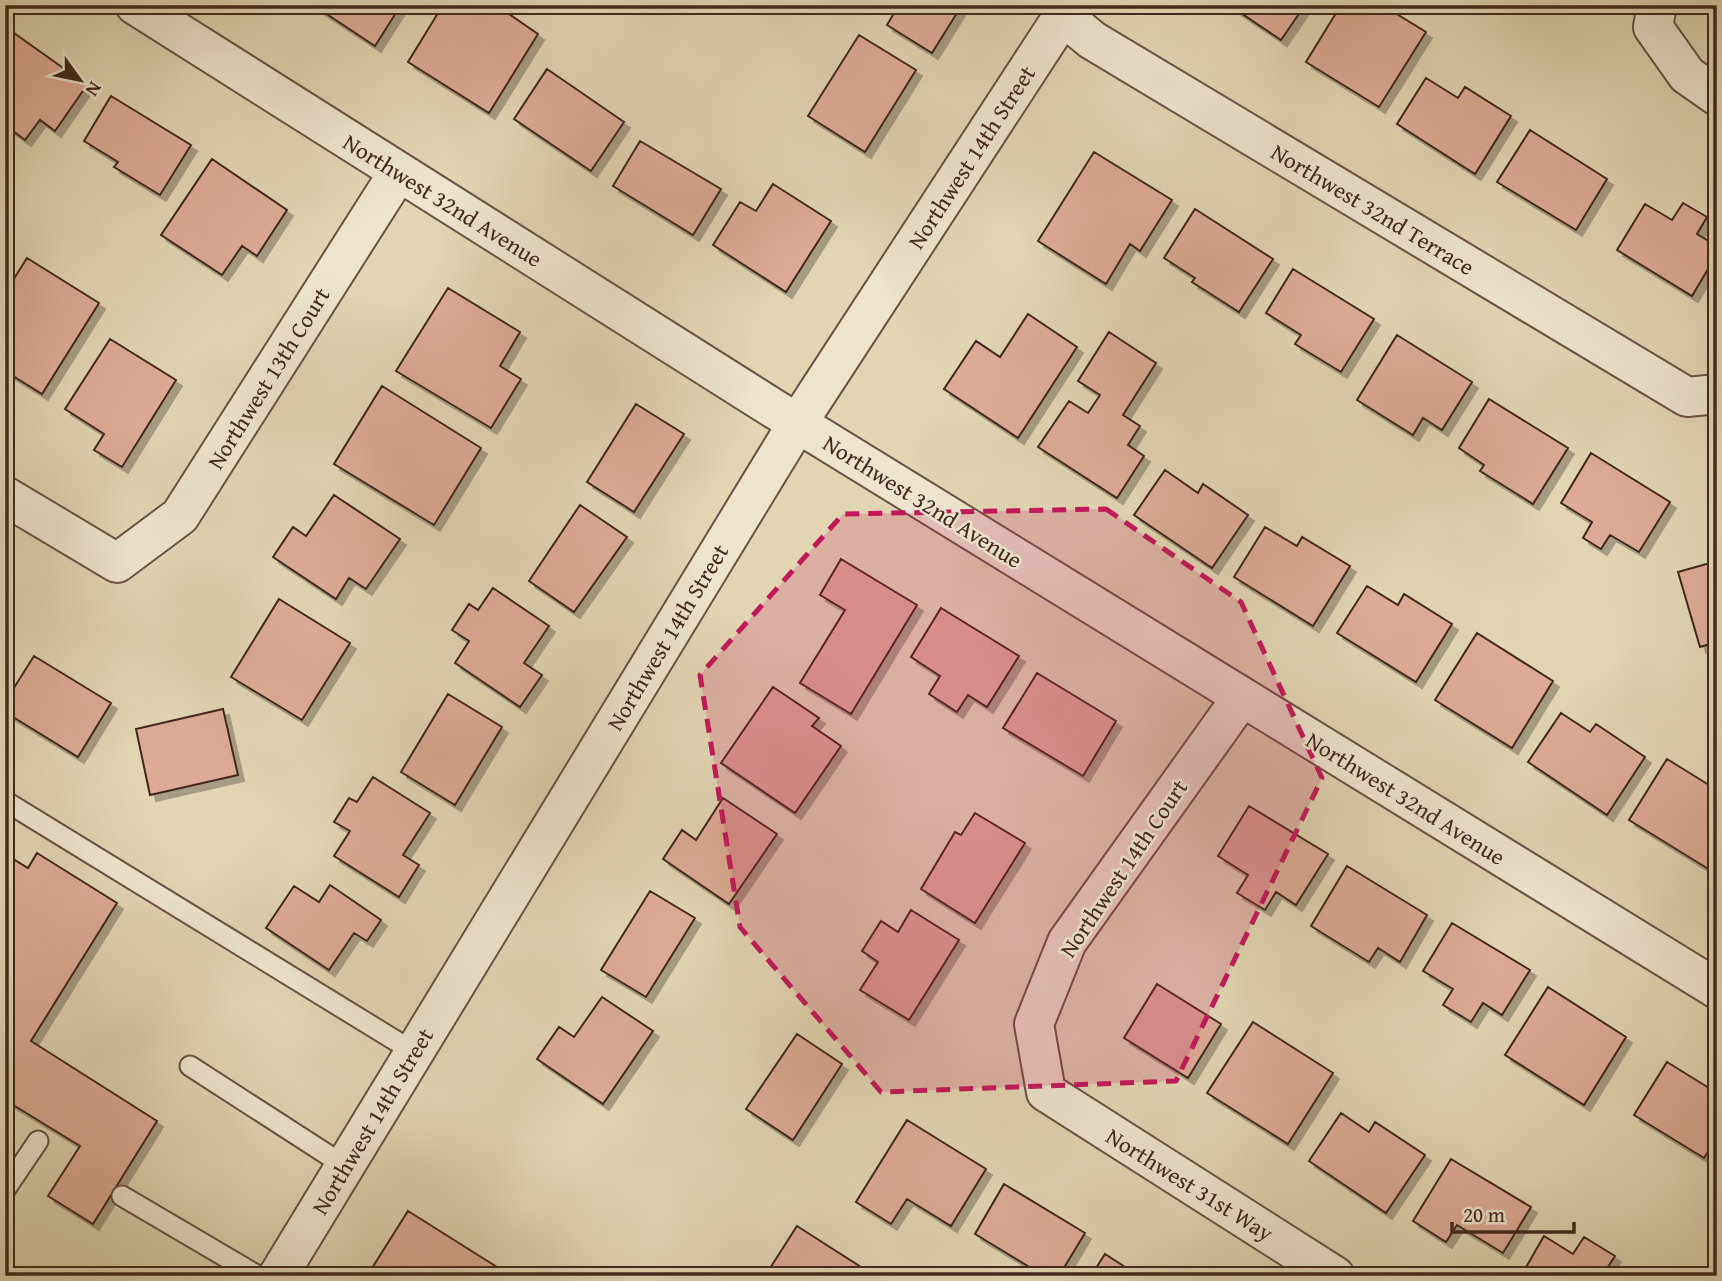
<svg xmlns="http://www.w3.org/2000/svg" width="1722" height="1281" font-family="'Gentium Book Plus',serif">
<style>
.building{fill:#ddab95;stroke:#43281d;stroke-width:2;filter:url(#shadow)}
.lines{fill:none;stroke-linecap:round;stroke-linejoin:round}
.lane-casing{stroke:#6a5342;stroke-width:23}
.street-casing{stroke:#6a5342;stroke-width:42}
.lane{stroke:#ece4cd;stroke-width:19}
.street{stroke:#ece4cd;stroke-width:38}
.marked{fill:#c2185b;fill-opacity:0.2;stroke:#c2185b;stroke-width:5;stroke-dasharray:14 9;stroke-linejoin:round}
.labels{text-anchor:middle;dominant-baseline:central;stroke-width:5;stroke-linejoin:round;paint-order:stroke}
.street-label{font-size:23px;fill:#43281d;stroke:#ece4cd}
</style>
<defs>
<filter id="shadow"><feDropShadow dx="6" dy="6" stdDeviation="0" flood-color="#0004"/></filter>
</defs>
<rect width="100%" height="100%" fill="#e1d5b2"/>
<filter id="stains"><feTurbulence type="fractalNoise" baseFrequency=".00286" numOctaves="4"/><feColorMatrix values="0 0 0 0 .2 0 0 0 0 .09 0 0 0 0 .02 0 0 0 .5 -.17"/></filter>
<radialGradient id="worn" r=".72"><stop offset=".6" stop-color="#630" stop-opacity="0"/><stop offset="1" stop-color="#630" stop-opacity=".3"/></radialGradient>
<!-- building -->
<path class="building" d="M313,5H401L375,46Z
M443,5H496L538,34L489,113L408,62Z
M899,5H962L932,53L887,25Z
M1229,5H1305L1281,40Z
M1341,5H1382L1426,32L1379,107L1306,62Z
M14,33L87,85L55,131L40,120L25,140L5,125V46Z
M859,35L916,70L865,152L808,116Z
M547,69L624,122L591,171L514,119Z
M1426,78L1458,98L1465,87L1511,116L1475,174L1397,124Z
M111,96L191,145L160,195L114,167L118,162L84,141Z
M1530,130L1607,179L1576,230L1497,182Z
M640,141L721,189L693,235L613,186Z
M1094,152L1172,200L1140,251L1130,244L1106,284L1038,241Z
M212,159L287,210L257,256L242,246L222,275L161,235Z
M773,184L831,221L786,292L713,245L740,202L756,211Z
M1683,203L1707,217L1697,234L1717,246V254L1692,296L1617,250L1645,204L1672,220Z
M1195,209L1273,259L1239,312L1192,282L1195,278L1164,258Z
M27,258L99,303L42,394L5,371V293Z
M1293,269L1374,319L1341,372L1295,344L1301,335L1266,313Z
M448,288L520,332L500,366L521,379L491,428L396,371Z
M1028,314L1077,347L1018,438L944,389L976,341L1000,357Z
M1109,332L1156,363L1123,415L1140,426L1128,445L1144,456L1117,498L1038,447L1069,401L1088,413L1100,395L1078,381Z
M1397,335L1472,382L1442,430L1423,418L1413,435L1357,400Z
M110,339L176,380L122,467L94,450L104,434L65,409Z
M382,386L481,448L434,525L334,464Z
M1489,399L1568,448L1533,504L1480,471L1484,465L1459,448Z
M636,404L684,434L634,512L587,482Z
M1591,453L1670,502L1639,552L1610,535L1601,549L1583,538L1592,522L1561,503Z
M1165,470L1198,493L1203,484L1248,515L1212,568L1134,515Z
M334,495L400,539L366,589L349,578L336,599L273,557L293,527L306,536Z
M580,505L627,537L574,612L529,581Z
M1265,527L1297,546L1302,537L1350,566L1313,626L1234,577Z
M841,559L917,605L851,714L800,683L845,610L820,595Z
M1717,561V642L1700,647L1678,572Z
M1367,586L1398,605L1404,594L1452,624L1416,682L1337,633Z
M493,588L549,626L524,663L542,675L520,707L455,663L469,641L452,630L469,604L478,610Z
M279,599L350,643L302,720L231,677Z
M941,608L1019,656L987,707L968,695L957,712L929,694L940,676L911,657Z
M1477,633L1553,681L1512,748L1435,700Z
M34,656L111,703L78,757L5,712V702Z
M1037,673L1116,721L1083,776L1003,728Z
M773,687L819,718L812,726L841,746L795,813L721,763Z
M448,694L502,727L455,805L401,772Z
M223,709L238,775L150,795L136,729Z
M1561,713L1590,732L1596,724L1645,757L1607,815L1528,762Z
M1667,759L1717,790V859L1710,870L1629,820Z
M373,777L430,813L403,855L419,865L399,897L334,856L350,831L334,822L349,798L357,802Z
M723,798L777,834L729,904L663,859L682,830L696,840Z
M1249,806L1328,854L1296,905L1276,892L1265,910L1237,893L1248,875L1218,856Z
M975,813L1025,843L975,923L921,889L955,832L961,835Z
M37,853L117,903L31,1041L157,1121L93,1224L48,1196L80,1146L5,1100V854L28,868Z
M1347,866L1427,915L1400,962L1378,948L1369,962L1311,926Z
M330,885L381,920L367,941L354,933L329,970L266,928L294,886L319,902Z
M650,891L695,918L646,997L601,970Z
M911,910L959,940L909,1020L860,990L878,962L862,951L881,921L898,932Z
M1452,923L1530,970L1502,1015L1483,1003L1471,1022L1443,1005L1453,989L1423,971Z
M1157,984L1221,1024L1188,1078L1124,1038Z
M1548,987L1626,1037L1584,1105L1505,1055Z
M602,997L653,1031L603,1104L537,1059L559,1027L574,1037Z
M1253,1022L1333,1073L1288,1144L1207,1093Z
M797,1034L842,1064L793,1140L746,1109Z
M1667,1062L1717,1093V1138L1704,1158L1634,1115Z
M1341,1113L1369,1132L1375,1122L1425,1155L1386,1213L1309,1161Z
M907,1120L986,1169L951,1226L907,1199L891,1224L856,1202Z
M1451,1159L1531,1207L1503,1253L1457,1225L1446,1242L1413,1221Z
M1004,1184L1085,1233L1059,1276H1044L975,1234Z
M408,1211L505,1272L503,1276H367Z
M797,1226L875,1276H765Z
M1544,1236L1573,1254L1584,1237L1615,1256L1604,1273L1608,1276H1521Z
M1105,1254L1139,1276H1091Z"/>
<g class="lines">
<!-- lane casing -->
<g class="lane-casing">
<path id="lane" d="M5,801L414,1052
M190,1066L345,1166
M5,1190L38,1141
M122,1196L258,1276"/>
</g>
<!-- street casing -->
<g class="street-casing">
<path id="street" d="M135,5L776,410L1717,989
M1657,5L1653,27L1687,75L1717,96
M1063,16L1092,40L1687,397L1717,394
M5,496L117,563L180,516L398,173
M1242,697L1067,942L1034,1024L1046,1092L1335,1276
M278,1276L797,424L1070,5"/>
</g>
<!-- lane -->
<use href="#lane" class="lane"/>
<!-- street -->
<use href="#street" class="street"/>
</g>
<!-- marked area -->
<path class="marked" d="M1106,509L1241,602L1322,778L1176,1081L881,1092L740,927L700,675L843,514Z"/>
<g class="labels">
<!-- street labels -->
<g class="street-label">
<text transform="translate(971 157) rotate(-57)">Northwest 14th Street</text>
<text transform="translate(443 200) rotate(32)">Northwest 32nd Avenue</text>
<text transform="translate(1373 209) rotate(31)">Northwest 32nd Terrace</text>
<text transform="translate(268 378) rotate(-58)">Northwest 13th Court</text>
<text transform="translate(923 501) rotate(32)">Northwest 32nd Avenue</text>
<text transform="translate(667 637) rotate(-59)">Northwest 14th Street</text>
<text transform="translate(1406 798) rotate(32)">Northwest 32nd Avenue</text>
<text transform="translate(1123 868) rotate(-56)">Northwest 14th Court</text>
<text transform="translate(372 1121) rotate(-59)">Northwest 14th Street</text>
<text transform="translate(1190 1184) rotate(32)">Northwest 31st Way</text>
</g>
</g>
<!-- margin -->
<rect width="1722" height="1281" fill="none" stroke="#e1d5b2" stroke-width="28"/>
<rect x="7" y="7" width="1708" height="1267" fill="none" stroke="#43281d" stroke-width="3.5"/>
<rect x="14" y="14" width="1694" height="1253" fill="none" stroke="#43281d" stroke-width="2"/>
<!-- north arrow -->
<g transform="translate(80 80) rotate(123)" stroke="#ece4cd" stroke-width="5" paint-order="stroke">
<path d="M0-5L12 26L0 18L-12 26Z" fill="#43281d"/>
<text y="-10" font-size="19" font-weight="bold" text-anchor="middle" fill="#43281d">N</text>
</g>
<!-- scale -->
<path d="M1452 1222v10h122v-10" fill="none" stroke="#43281d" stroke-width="3.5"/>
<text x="1463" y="1222" font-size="21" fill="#43281d" stroke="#ece4cd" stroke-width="5" paint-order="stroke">20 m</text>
<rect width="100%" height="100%" filter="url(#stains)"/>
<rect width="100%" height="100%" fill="url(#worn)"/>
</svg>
